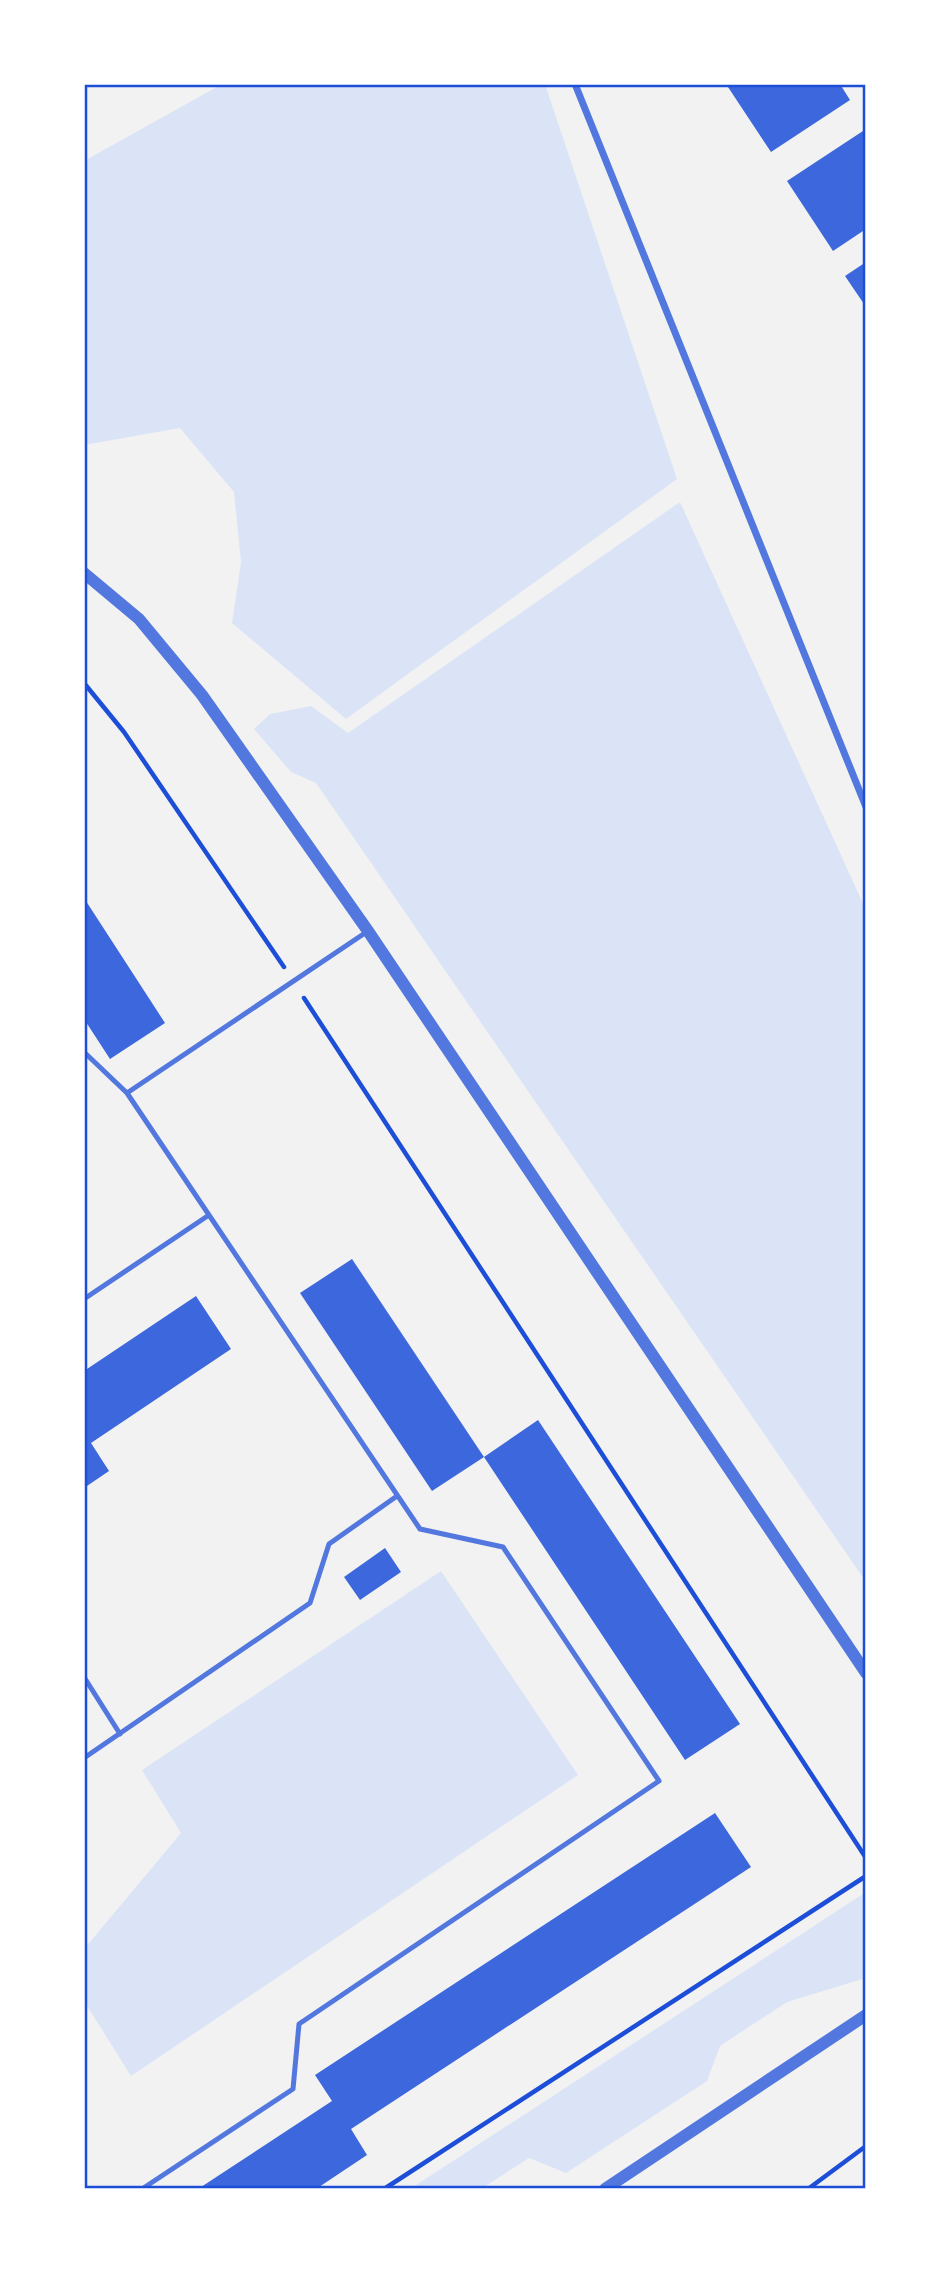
<svg xmlns="http://www.w3.org/2000/svg" width="950" height="2273" font-family="Manrope,sans-serif">
<style>
.green{fill:#dbe4f7}
.building{fill:#3d67dc}
.lines{fill:none;stroke-linecap:round;stroke-linejoin:round}
.path{stroke:#1d4ed8;stroke-width:4.5}
.service{stroke:#5277de;stroke-width:5}
.minor{stroke:#5277de;stroke-width:7}
.tertiary{stroke:#5277de;stroke-width:12}
.neatline{fill:none;stroke:#1d4ed8;stroke-width:2.5}
</style>
<rect width="100%" height="100%" fill="#f2f2f2"/>
<!-- green -->
<path class="green" d="M222,84H545L677,479L346,719L232,623L241,562L234,492L180,428L84,445V161Z
M680,502L866,910V1582L316,783L291,772L254,729L270,714L311,706L348,733Z
M441,1571L578,1775L131,2076L84,2001V1949L181,1833L142,1770Z
M866,1892V1978L787,2002L720,2046L707,2081L566,2173L529,2158L481,2189H410Z"/>
<!-- building -->
<path class="building" d="M726,84H840L850,100L771,152Z
M866,129V229L833,251L787,181Z
M866,262V307L845,276Z
M84,898L165,1023L110,1059L84,1019Z
M352,1259L484,1457L432,1491L300,1293Z
M196,1296L231,1349L91,1443L109,1471L84,1488V1371Z
M538,1420L740,1724L685,1760L484,1457Z
M385,1548L401,1572L360,1600L344,1577Z
M715,1813L751,1867L351,2129L367,2155L316,2189H198L332,2101L315,2075Z"/>
<g class="lines">
<!-- path -->
<path class="path" d="M84,683L124,732L284,967
M304,998L866,1858
M384,2189L866,1876
M808,2189L866,2146"/>
<!-- service -->
<path class="service" d="M84,1052L127,1093L368,931
M127,1093L420,1529L503,1547L659,1781L299,2024L293,2089L142,2189
M84,1299L209,1215
M84,1677L120,1734
M84,1758L310,1603L329,1544L397,1496"/>
<!-- minor -->
<path class="minor" d="M575,84L866,807"/>
<!-- tertiary -->
<path class="tertiary" d="M84,573L139,619L202,695L368,931L866,1673
M605,2189L866,2015"/>
</g>
<!-- border -->
<rect width="950" height="2273" fill="none" stroke="#ffffff" stroke-width="172"/>
<rect x="86" y="86" width="778" height="2101" class="neatline"/>
</svg>
